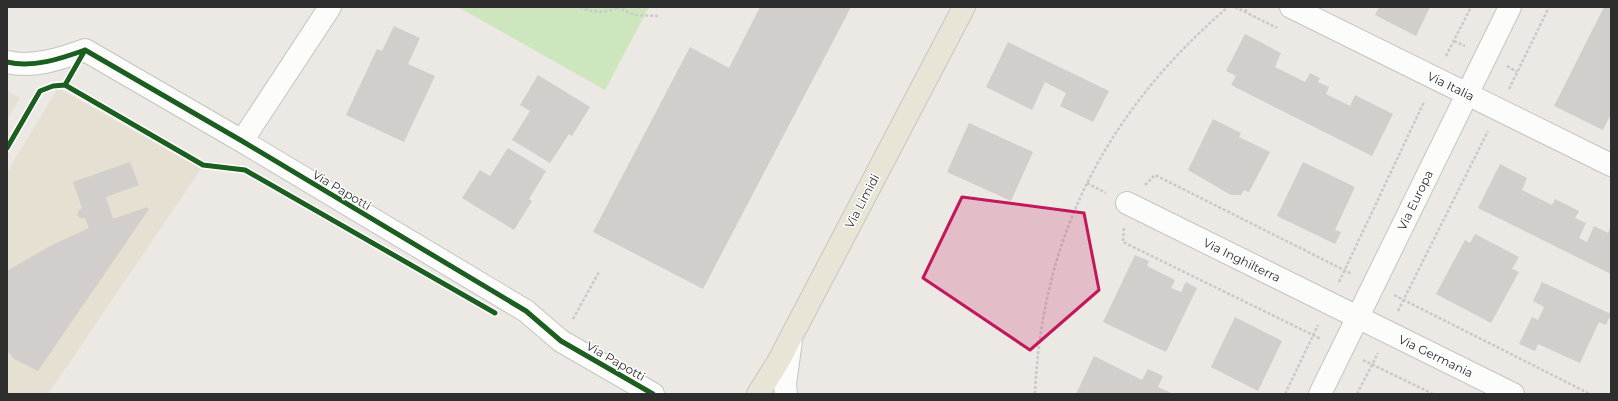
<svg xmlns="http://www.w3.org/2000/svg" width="1618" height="401" font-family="Montserrat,sans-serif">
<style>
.education{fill:#e6e0d3}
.green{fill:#cee6be}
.building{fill:#d1cecb}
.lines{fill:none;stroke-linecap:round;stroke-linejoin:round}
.minor-casing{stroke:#c5c4c5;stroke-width:24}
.major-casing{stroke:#c6c5c4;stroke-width:24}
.path{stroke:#c9c9c8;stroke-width:2.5;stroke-dasharray:3 2;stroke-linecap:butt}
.minor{stroke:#fcfcfb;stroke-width:22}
.major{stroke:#e8e4d6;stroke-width:22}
.cycleway-casing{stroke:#fff;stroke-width:8}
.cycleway{stroke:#1b5e20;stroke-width:5}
.marked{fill:#c2185b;fill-opacity:0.2;stroke:#c2185b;stroke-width:3;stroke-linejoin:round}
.labels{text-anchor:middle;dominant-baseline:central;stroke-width:3;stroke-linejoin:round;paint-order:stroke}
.street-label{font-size:12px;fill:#2e2e2e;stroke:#fff}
</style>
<rect width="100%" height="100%" fill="#ece8e4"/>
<!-- education -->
<path class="education" d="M58,88L201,169L48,394H7V172Z
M7,91L20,98L7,120Z"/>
<!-- green -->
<path class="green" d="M458,7H649L605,90Z"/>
<!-- building -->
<path class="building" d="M760,7H851L703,289L593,232L690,47L729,68Z
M1379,7H1430L1416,36L1375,15Z
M1604,7H1611V114L1603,130L1554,106Z
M394,26L420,38L408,64L435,76L404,142L346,115L377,49L382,51Z
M1245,34L1281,53L1275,67L1305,82L1310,73L1320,78L1318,82L1329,87L1326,94L1350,106L1355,95L1393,114L1372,156L1231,85L1236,76L1226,71Z
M1008,42L1109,91L1093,122L1060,106L1066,93L1045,82L1032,110L986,87Z
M538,75L590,107L572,136L569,134L550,163L512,140L530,111L520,105Z
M1213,119L1241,133L1239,137L1270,152L1249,192L1244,190L1241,195H1231L1188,170Z
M969,123L1033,152L1011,201L947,172Z
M508,148L546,171L529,199L532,201L514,230L462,198L480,170L490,176Z
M130,162L139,185L106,197L113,219L147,207L149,209L38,371L14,359L7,350V271L50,246L89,228L85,218H80L77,215L79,210L82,208L73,182Z
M1303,162L1355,187L1335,230L1341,232L1335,244L1277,216Z
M1500,164L1527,178L1522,190L1552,205L1555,199L1579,211L1575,218L1586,223L1579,238L1587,242L1594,226L1608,233L1611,226V274L1478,208Z
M1475,234L1519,257L1512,269L1519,272L1491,323L1436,294L1465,240L1470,243Z
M1135,255L1149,261L1147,266L1175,280L1171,288L1181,292L1186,282L1197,288L1166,352L1103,322Z
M1542,282L1611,314L1606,325L1599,322L1580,363L1538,344L1535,351L1519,344L1532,317L1538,320L1544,307L1533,301Z
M1235,317L1282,341L1258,391L1211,367Z
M1094,356L1142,380L1148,369L1163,376L1158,387L1173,394H1076Z"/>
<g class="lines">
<!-- minor casing -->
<g class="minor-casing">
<path id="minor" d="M1291,7L1611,165
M7,62C33,68 60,59 85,50L242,141L526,311L561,341L653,394
M242,141L330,7
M1127,203L1513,394
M786,394L785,384L791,340
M1320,394L1510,7"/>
</g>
<!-- major casing -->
<g class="major-casing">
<path id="major" d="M758,394L778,362L964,7"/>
</g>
<!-- path -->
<path class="path" d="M580,7C592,13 605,13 617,8
M617,7L634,15L658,16
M1235,7L1277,28
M1245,12L1248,7
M1454,41L1465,46
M1446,56L1471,7
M1507,66L1517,72
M1509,89L1549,7
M1087,183L1106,193
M1145,185L1155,175L1352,274
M1124,228L1123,242L1321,339
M1339,282L1424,102
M1394,295L1590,394
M1398,311L1488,131
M573,319L599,272
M1363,360L1433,394
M1035,394C1042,234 1108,110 1228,7
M1285,394L1318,325
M1357,394L1378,353"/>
<!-- minor -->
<use href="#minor" class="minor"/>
<!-- major -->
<use href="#major" class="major"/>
<!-- cycleway casing -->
<g class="cycleway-casing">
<path id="cycleway" d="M7,62C33,68 60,59 85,50L242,141L526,311L561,341L653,394
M65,85L203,165L245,170L495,313
M7,148L40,91L53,86L65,85L85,50"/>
</g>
<!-- cycleway -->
<use href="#cycleway" class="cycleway"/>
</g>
<!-- marked area -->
<path class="marked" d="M962,197L1084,213L1099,290L1030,350L923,278Z"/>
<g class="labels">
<!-- street labels -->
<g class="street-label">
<text transform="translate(1451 86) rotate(26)">Via Italia</text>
<text transform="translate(342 190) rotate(31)">Via Papotti</text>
<text transform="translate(1415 200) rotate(-64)">Via Europa</text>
<text transform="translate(862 201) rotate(-62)">Via Limidi</text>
<text transform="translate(1242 260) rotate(26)">Via Inghilterra</text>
<text transform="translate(1436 356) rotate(26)">Via Germania</text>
<text transform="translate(616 361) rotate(30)">Via Papotti</text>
</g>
</g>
<!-- border -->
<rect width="1618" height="401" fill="none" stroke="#2e2e2e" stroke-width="16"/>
</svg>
